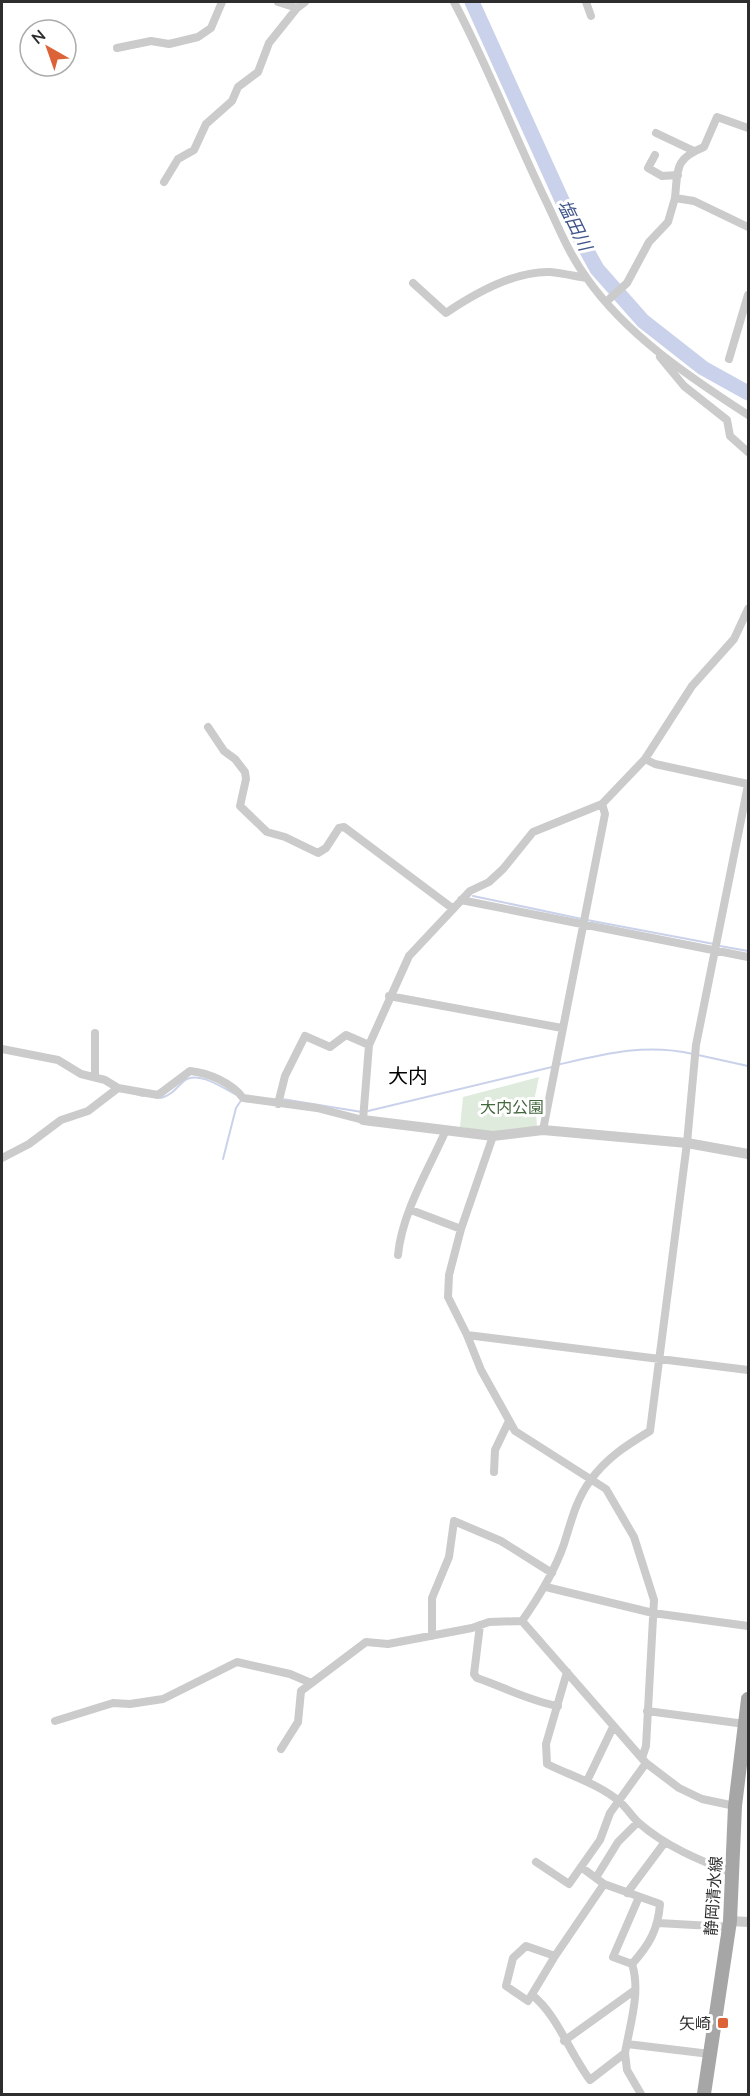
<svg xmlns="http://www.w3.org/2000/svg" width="750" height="2096" font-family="Mulish,'Noto Sans JP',sans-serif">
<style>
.green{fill:#dfebdc}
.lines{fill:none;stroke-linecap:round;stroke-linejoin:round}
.stream{stroke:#c9d2ea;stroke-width:2}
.river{stroke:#c9d2ea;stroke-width:15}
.minor{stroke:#cbcbcb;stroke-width:8}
.tertiary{stroke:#cbcbcb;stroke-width:10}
.primary{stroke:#a6a6a6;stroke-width:14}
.poi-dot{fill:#dc6238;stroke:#fff;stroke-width:2}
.labels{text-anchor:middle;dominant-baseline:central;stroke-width:6;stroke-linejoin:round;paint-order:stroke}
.park-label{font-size:16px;fill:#43673e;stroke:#fff}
.street-label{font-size:16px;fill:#2e2e2e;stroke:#fff}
.poi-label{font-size:16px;fill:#2e2e2e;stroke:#fff;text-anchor:end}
.water-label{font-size:18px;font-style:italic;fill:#40568c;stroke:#fff}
.quarter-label{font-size:20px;fill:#000;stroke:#fff}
</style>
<rect width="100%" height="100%" fill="#fff"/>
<!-- green -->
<path class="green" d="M539,1077L535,1096L537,1127L494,1132L460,1127L463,1097Z"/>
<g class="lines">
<!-- stream -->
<path class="stream" d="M473,896L582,919
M587,920L714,944
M720,946L748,951
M698,1055L748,1066
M557,1065C604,1054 645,1043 693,1054
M132,1093L143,1096
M161,1098C172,1095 176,1088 184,1081C198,1070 223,1088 235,1094
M282,1099L362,1112
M368,1111L552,1067
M223,1159L236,1108L242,1099"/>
<!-- river -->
<path class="river" d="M472,2L576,231L597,269L643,321L703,368L748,393"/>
<!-- minor -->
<path class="minor" d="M278,2L297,8L305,2
M454,2C488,66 514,135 546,201C558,226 569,254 586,277C626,335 691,378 748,415
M586,2L591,16
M117,48L151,41L169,44L198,37L211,28L222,2
M656,133L694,151
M655,155L648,168L662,176L678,175
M164,182L178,159L194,150L206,124L232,101L238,87L258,72L269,43L297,8
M675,198C678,169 674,159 704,147L717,117L748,128
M413,283L446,313C474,294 515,271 550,272C562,273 574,276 586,278
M606,302L627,283L649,242L668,222L675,198L694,201L748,227
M660,357L684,386L727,420L730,436L748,452
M729,359L748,295
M208,727L224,751L235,759L245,772L246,779L240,806L267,832L285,837L318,853L326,848L339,828L344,827L452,908
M645,759L692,686L734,639L748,609
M461,900L748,957
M389,996L562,1028
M95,1033V1077
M2,1049L58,1060L81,1074L105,1080L118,1088L158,1095L190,1071C209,1073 232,1083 243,1098L317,1108L363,1120L369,1045L409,956L470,891L489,882L503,869L533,832L602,804L645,759L655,764L748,784
M278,1104L285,1076L305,1036L330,1047L346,1035L369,1045
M543,1130L605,814L602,804
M493,1136L461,1229L449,1275L448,1297L467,1335L481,1370L515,1431L606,1489L634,1537L654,1600L646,1746L642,1758
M2,1158L29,1144L61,1120L88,1111L118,1088
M411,1210L461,1229
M398,1255C402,1212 429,1169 446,1130
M467,1335L748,1370
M494,1472L495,1450L508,1423
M546,1587L653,1613L748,1626
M522,1621C539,1597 554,1573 564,1544C571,1522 576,1500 590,1481C606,1458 627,1445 650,1431L687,1143L696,1045L748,785
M522,1621L646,1763L679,1788L702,1799L735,1806
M480,1625L474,1674L477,1678C504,1687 529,1701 558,1706
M432,1636V1598L449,1557L454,1521L501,1541L552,1573
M567,1672L546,1744L547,1764C571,1776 599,1784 620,1802C627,1808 632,1817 639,1823C665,1846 699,1860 732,1873
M647,1711L745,1724
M55,1721L113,1703L130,1704L163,1699L237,1662L290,1674L311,1683
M281,1749L298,1722L301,1691L366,1642L388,1644L472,1628L489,1622L522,1621
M587,1781L613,1727
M536,1862L569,1884L600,1840L610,1813L646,1763
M597,1876L618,1842L638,1822
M627,1893L665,1842
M658,1923L730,1927
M555,1956L526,1946L513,1958L506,1986L528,2001L555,1956L604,1884
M632,1964L613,1957L639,1897
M532,1995C557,2014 570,2054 590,2080L625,2053C630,2024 641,1992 632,1964C649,1945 658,1930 660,1904L604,1884L581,1867
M564,2041L635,1990
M627,2044L710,2054
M625,2053L627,2070L641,2094"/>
<!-- tertiary -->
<path class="tertiary" d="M363,1120L493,1136L543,1130L687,1143L748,1154
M730,1921L748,1922"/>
<!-- primary -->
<path class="primary" d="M704,2094L730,1921L735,1806L748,1699"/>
</g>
<!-- markers -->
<rect class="poi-dot" x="717" y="2017" width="12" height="12" rx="3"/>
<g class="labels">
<!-- park labels -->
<g class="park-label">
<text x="512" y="1107">大内公園</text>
</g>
<!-- street labels -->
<g class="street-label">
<text transform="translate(713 1896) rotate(-86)">静岡清水線</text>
</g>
<!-- poi labels -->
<g class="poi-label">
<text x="711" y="2023">矢崎</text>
</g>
<!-- water labels -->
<g class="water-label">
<text transform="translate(575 225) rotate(64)">塩田川</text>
</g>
<!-- quarter labels -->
<g class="quarter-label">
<text x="408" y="1075">大内</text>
</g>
</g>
<!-- border -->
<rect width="750" height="2096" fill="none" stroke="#2e2e2e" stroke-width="6"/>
<!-- north arrow -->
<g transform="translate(48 48) rotate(320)"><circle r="28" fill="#ffffff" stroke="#ababab" stroke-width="1.5"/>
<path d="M0-4.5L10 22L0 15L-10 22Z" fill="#dc6238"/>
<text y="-9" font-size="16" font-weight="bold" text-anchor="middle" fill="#2e2e2e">N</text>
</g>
</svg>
